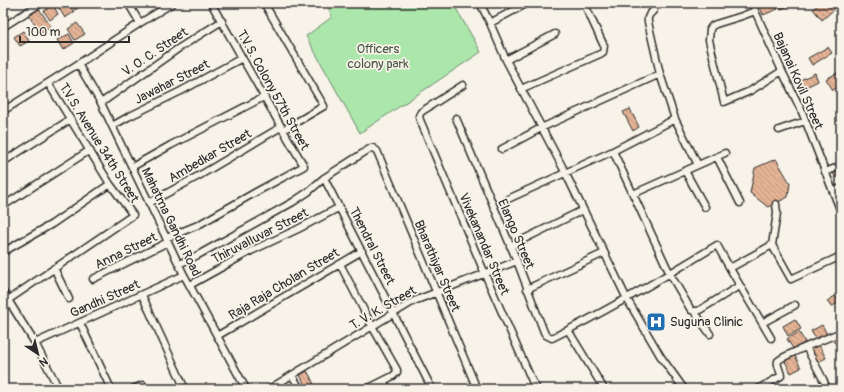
<svg xmlns="http://www.w3.org/2000/svg" width="844" height="392" font-family="Pangolin,sans-serif">
<style>
.park{fill:#abe6ab;stroke:#6b886b}
.building{fill:url(#building-back-hatch);stroke:#2b2b2b}
.lines{fill:none;stroke-linecap:round;stroke-linejoin:round}
.street-casing{stroke:#2b2b2b;stroke-width:9}
.street{stroke:#f7f3e8;stroke-width:6}
.labels{text-anchor:middle;dominant-baseline:central;stroke-width:3.5;stroke-linejoin:round;paint-order:stroke}
.park-label{font-size:13px;fill:#4b5a4b;stroke:#f7f3e8}
.street-label{font-size:13px;fill:#2b2b2b;stroke:#f7f3e8}
.poi-label{font-size:13px;fill:#2b2b2b;stroke:#f7f3e8;text-anchor:start}
</style>
<defs>
<pattern id="building-back-hatch" width="6" height="6" patternUnits="userSpaceOnUse"><rect width="6" height="6" fill="#e5b496"/><path d="M-1 5l2 2M0 0l6 6M5-1l2 2" fill="none" stroke="#ba937b"/></pattern>
</defs>
<rect width="100%" height="100%" fill="#f7f3e8"/>
<filter id="ink" filterUnits="userSpaceOnUse"><feTurbulence type="fractalNoise" baseFrequency=".025" numOctaves="2"/><feDisplacementMap in="SourceGraphic" scale="8" xChannelSelector="R" yChannelSelector="G"/><feConvolveMatrix kernelMatrix="1 2 1 2 8 2 1 2 1" color-interpolation-filters="sRGB"/></filter>
<g filter="url(#ink)">
<!-- park -->
<path class="park" d="M327,3H453L481,52L360,133L306,36L332,17Z"/>
<!-- building -->
<path class="building" d="M56,3H68L74,12L65,18Z
M70,3H84V4L75,10Z
M687,3H704L703,6Z
M763,3H776L778,9L763,15L759,4Z
M778,3H793L794,4L781,9Z
M820,3H836L838,6L822,20L813,9Z
M53,5L58,14L50,20L44,11Z
M39,9L51,26L42,33L29,16Z
M77,23L85,34L75,40L68,29Z
M23,31L29,41L20,46L14,37Z
M69,34L74,43L63,50L57,40Z
M828,47L832,53L812,65L808,58Z
M839,72L841,76V85L833,90L826,79Z
M815,73L818,81L800,90L796,82Z
M630,109L639,127L633,131L623,112Z
M776,159L790,183L788,197L768,207L750,193L755,168Z
M841,168V176L835,178L833,171Z
M835,296L839,302L831,307L827,301Z
M795,319L801,329L788,336L783,326Z
M822,325L827,334L816,339L811,331Z
M799,332L805,342L794,350L787,339Z
M841,335V352H840L833,339Z
M818,343L826,358L816,363L809,348Z
M795,356L801,368L791,373L785,361Z
M307,371L310,376L316,389H307L300,375Z"/>
<g class="lines">
<!-- street casing -->
<g class="street-casing">
<path id="street" d="M128,3L140,23
M264,3L324,106L283,130
M480,3L490,23L506,60L563,168L627,299L661,357L684,389
M653,3L654,10C650,14 647,16 648,22L660,74L675,119L698,165
M754,3L755,11L782,71L802,112L841,212
M755,11L742,16L716,24L712,26L710,29L709,40L724,102L750,91L782,71
M490,23L528,3
M3,27L41,3
M506,60L555,34
M78,64L101,103L184,275L246,389
M463,85L421,112L419,116L420,120L485,274L533,383L537,389
M521,89L600,54L603,52L604,46L584,3
M101,103L179,48L222,21
M3,111L78,64L140,23L173,3
M456,118L517,261L544,332L546,335L552,338C609,310 663,278 717,245C734,277 753,307 771,338
M675,119L613,151L670,274L691,310L694,311L710,334
M112,126L128,117L181,91L242,58
M779,130L805,121
M502,149L541,128L660,74
M717,157L740,203
M3,162L71,119
M132,167L171,145L264,97
M685,171L705,207
M825,172L841,166
M324,178L432,389
M833,191L841,188
M633,194L725,153
M508,199L613,151
M149,203L202,174L281,127
M776,204L777,213L772,245L791,279L841,256
M3,206L90,150
M166,238L198,225L256,192L304,166L283,130L211,3
M510,246L583,210
M3,252L52,224L110,184
M179,264L198,255L293,202L308,192L324,178L371,148H373L377,151L477,389
M340,264L372,326L397,370V372L393,376L367,389
M54,268L69,299
M730,268L772,245
M93,279L168,242
M190,285L251,251L298,229L340,207
M527,289L604,253
M3,292L35,343L59,389
M142,295L185,389
M8,300L133,215L110,184L48,83
M694,311H698L739,286
M80,323L111,389
M762,323L795,305
M568,330L604,389
M217,336L362,251
M35,343L184,275
M806,347L823,379L827,389
M292,375L300,389
M383,381L388,389
M133,389L143,385
M269,389L414,301L517,261
M758,389L781,376C781,371 776,365 778,361C783,355 831,337 841,332"/>
</g>
<!-- street -->
<use href="#street" class="street"/>
</g>
</g>
<!-- icons -->
<defs>
<g id="hospital-square" transform="scale(1)"><rect x="-9" y="-9" width="18" height="18" rx="4" fill="#1f6fb2" stroke="#f7f3e8"/><path d="M-5-5h3v3.5h4V-5h3V5h-3V1.5h-4V5h-3Z" fill="#fff"/></g>
</defs>
<g fill-rule="evenodd">
<use href="#hospital-square" x="656" y="322"/>
</g>
<g class="labels">
<!-- park labels -->
<g class="park-label">
<text x="378" y="49">Officers<tspan x="378" dy="15">colony park</tspan></text>
</g>
<!-- street labels -->
<g class="street-label">
<text transform="translate(155 52) rotate(-34)">V. O. C. Street</text>
<text transform="translate(798 81) rotate(66)">Bajanai Kovil Street</text>
<text transform="translate(172 82) rotate(-27)">Jawahar Street</text>
<text transform="translate(273 90) rotate(61)">T.V.S. Colony 57th Street</text>
<text transform="translate(99 143) rotate(58)">T.V.S. Avenue 34th Street</text>
<text transform="translate(210 156) rotate(-30)">Ambedkar Street</text>
<text transform="translate(171 222) rotate(64)">Mahatma Gandhi Road</text>
<text transform="translate(516 234) rotate(67)">Elango Street</text>
<text transform="translate(260 236) rotate(-27)">Thiruvalluvar Street</text>
<text transform="translate(484 244) rotate(67)">Vivekanandar Street</text>
<text transform="translate(372 246) rotate(63)">Thendral Street</text>
<text transform="translate(126 251) rotate(-26)">Anna Street</text>
<text transform="translate(437 266) rotate(67)">Bharathiyar Street</text>
<text transform="translate(284 284) rotate(-31)">Raja Raja Cholan Street</text>
<text transform="translate(105 299) rotate(-24)">Gandhi Street</text>
<text transform="translate(383 308) rotate(-30)">T. V. K. Street</text>
</g>
<!-- poi labels -->
<g class="poi-label">
<text x="670" y="322">Suguna Clinic</text>
</g>
</g>
<!-- margin -->
<rect width="844" height="392" fill="none" stroke="#f7f3e8" stroke-width="16"/>
<rect x="8" y="8" width="828" height="376" fill="none" stroke="#2b2b2b" stroke-width="1.5" filter="url(#ink)"/>
<!-- north arrow -->
<g transform="translate(38 354) rotate(145)" stroke="#f7f3e8" stroke-width="3" paint-order="stroke">
<path d="M0-3L7 15L0 10L-7 15Z" fill="#2b2b2b"/>
<text y="-6" font-size="11" font-weight="bold" text-anchor="middle" fill="#2b2b2b">N</text>
</g>
<!-- scale -->
<path d="M20 36v6h109v-6" fill="none" stroke="#2b2b2b" stroke-width="2"/>
<text x="26" y="36" font-size="12" fill="#2b2b2b" stroke="#f7f3e8" stroke-width="3" paint-order="stroke">100 m</text>
</svg>
